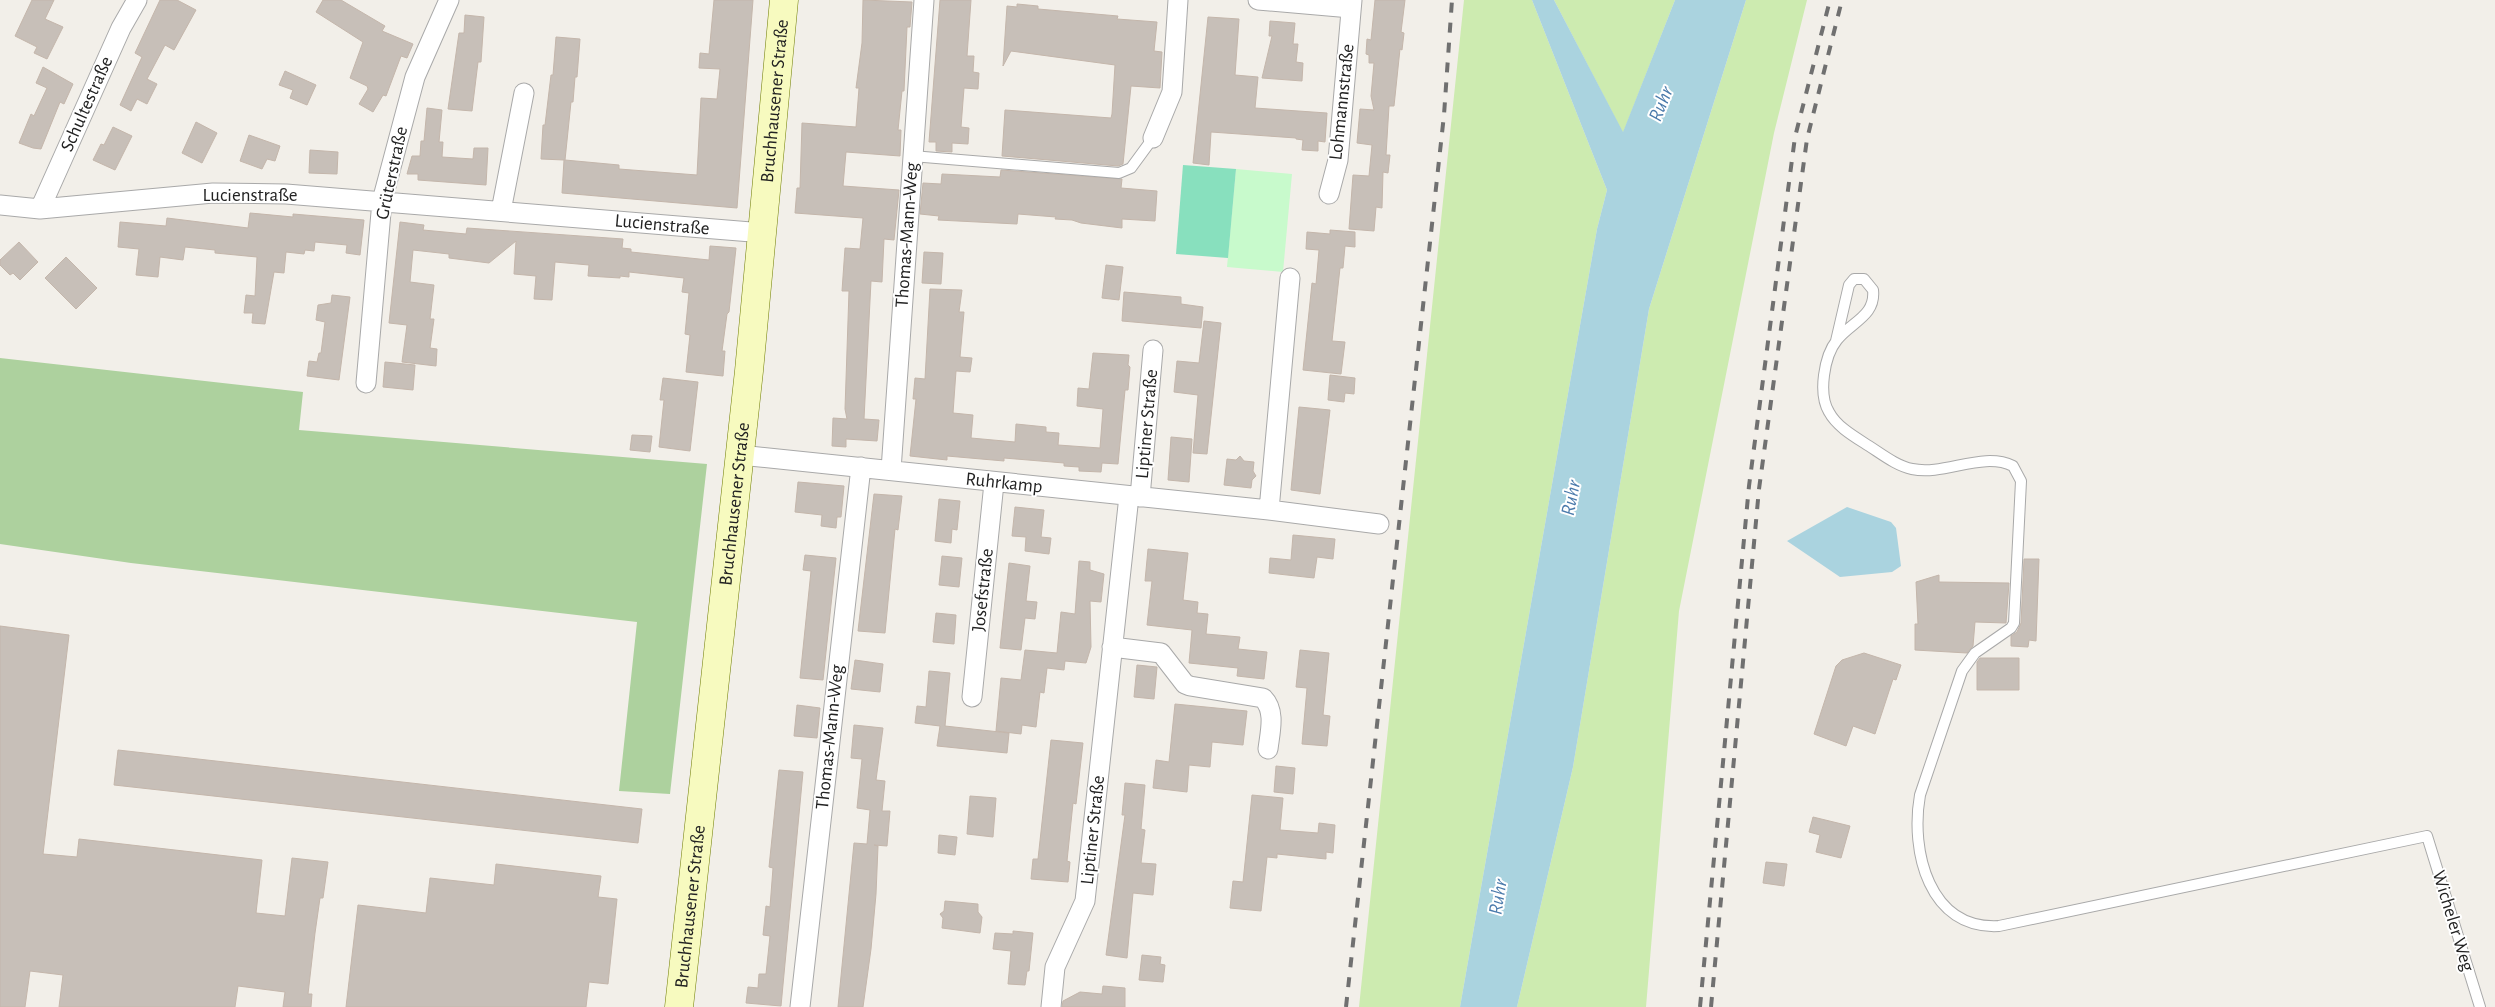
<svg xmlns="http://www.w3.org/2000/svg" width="2495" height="1007" font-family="'Alegreya Sans',sans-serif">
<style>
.grass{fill:#cdebb0}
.forest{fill:#add19e}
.park{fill:#c8facc}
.pitch{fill:#88e0be}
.water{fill:#aad3df}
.building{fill:#c7bfb8;stroke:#c4b6ab}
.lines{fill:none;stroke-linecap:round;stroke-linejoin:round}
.lane-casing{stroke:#a9a9a9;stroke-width:12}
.street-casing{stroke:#a9a9a9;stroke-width:21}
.secondary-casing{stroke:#707d05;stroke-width:29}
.lane{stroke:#fff;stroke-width:10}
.street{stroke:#fff;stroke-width:19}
.secondary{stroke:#f7fabf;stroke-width:28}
.rail{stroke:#707070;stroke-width:4;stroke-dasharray:10 10;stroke-linecap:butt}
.labels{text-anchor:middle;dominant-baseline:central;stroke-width:4;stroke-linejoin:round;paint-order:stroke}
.street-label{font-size:19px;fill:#222;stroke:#fff}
.water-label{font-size:20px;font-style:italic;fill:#4a7aab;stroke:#fff}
</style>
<rect width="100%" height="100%" fill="#f2efe9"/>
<!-- grass -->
<path class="grass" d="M1464,0H1532L1607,190L1597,229L1460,1007H1359Z
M1554,0H1675L1623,133Z
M1746,0H1807L1774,133L1679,611L1646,1007H1517L1573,767L1649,309Z"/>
<!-- forest -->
<path class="forest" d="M0,358L303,392L299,430L707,464L670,794L619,791L637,622L131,563L0,544Z"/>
<!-- park -->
<path class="park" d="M1236,169L1292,174L1283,272L1227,267Z"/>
<!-- pitch -->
<path class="pitch" d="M1183,165L1236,169L1228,258L1176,254Z"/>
<!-- water -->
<path class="water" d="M1532,0H1554L1623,132L1675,0H1746L1649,309L1573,767L1517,1007H1460L1597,229L1607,190Z
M1847,507L1891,522L1896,528L1901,566L1892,572L1840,577L1787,541Z"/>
<!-- building -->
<path class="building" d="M32,0H54L45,19L63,27L47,59L34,53L37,47L15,36Z
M160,0H177L196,10L174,50L165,45L147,79L157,84L147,104L137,99L131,111L120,105L142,57L135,53Z
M323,0H341L385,26L382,31L413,44L407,58L401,56L386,96L383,95L373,112L359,104L368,89L367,86L350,78L363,42L316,12Z
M714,0H753L737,208L562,193L564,160L541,159L543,125H545L551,75H553L556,37L580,39L577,77H575L573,102H571L565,160L619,165V169L697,175L701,98L717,99L720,69L699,68L700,53L709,54Z
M863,0L912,2L910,27H907L904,91H902L898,130H901L900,156L846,152L843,186L899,190L894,240L884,239L882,282L871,281L864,419L879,420L877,441L846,439V447L832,446L833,418L847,419L845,409L849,291H842L845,248L860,249L863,218L795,213L797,188H800L802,123L856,127L859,88H856L862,43Z
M940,0H971L967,56H974L973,72L979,73L978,89L964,88L961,127L969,128L968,144L952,143V152L936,151V142H929Z
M1375,0H1405L1401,32L1404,33L1402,50L1400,49L1394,106H1389L1386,155H1390L1388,173L1383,172L1382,208L1376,207L1374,231L1349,229L1353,175L1369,176L1372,145L1357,143L1360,109L1374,110L1371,96L1374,63H1369V55L1366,54L1367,39L1371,40Z
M1017,4L1038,6V9L1118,16L1117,19L1157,22L1154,51L1162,52L1160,88L1131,86L1123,164L1118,166L1002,156L1005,110L1111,118L1112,114L1115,65L1011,51L1003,66L1007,6L1017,7Z
M465,15L484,17L481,62H478L472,111L448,109L459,33H464Z
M1208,17L1239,19L1235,75L1258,77L1255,108L1327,113L1325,142L1318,141V151L1302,150L1303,140L1296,139V138L1211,132L1209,165L1193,163Z
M1270,21L1295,23L1293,44H1298L1296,62L1303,63L1302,81L1262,78L1272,36H1269Z
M43,67L73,84L64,104L60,102L41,149L33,148L19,143L31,114L34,116L47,88L36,83Z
M285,71L316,85L307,105L290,98L293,90L279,85Z
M427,108L442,110L439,142H443L442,157L473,159L474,148H488L486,185L418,180V174H407L412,156H420L421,141H424Z
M196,122L217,133L202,163L182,153Z
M113,127L132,136L115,170L93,160L101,144L104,145Z
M249,135L280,146L275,161L267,159L262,169L240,161Z
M310,150L338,152L337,174L309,173Z
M1001,170L1122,179L1121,188L1157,191L1155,221L1122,219V228L1081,223L1072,220L1055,219L1056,217L1018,214L1017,224L938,220L939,216L920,214L923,183L941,184L942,174L1000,177Z
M250,213L293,217V214L364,220L360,255L346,253L347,245L315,242L314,251L305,250L304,254L286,252L284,273L274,272L265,324L252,323L253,313H244L246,295L255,296L257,257L215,253V250L185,247L183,260L160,257L158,277L136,275L139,249L118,247L120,222L166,226L167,218L248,228Z
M400,222L424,225L423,230L466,234L467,228L623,239L622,248L631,249V252L709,260L710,246L736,248L729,312L727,314L722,351H725L723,376L686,372L690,335L685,334L689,293L682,292L684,278L629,272V277L620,276V278L588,276L589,265L555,262L552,300L534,299L536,276L514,274L516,241L489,263L449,258V254L413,250L410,282L434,285L430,319H434L430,348L437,349L436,366L402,362L407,325L389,323Z
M1330,230L1355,232V247L1345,246L1343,268H1340L1332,341L1345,342L1341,374L1303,370L1312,283L1316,284L1319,250L1306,249L1307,232L1330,234Z
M19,242L38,262L20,280L13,273L10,275L0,265V260Z
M924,252L943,253L941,284L922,283Z
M66,257L97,288L76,309L45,278Z
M1106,265L1123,267L1119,300L1102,298Z
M930,289L962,290L959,312H964L960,357L972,358L970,372L956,371L953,413L973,415L971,438L1015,442L1016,424L1046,427V432L1059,433L1058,445L1100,448L1103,409L1077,406L1078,388L1089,389L1093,353L1129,355L1128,365L1130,367L1128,390H1125L1118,464L1102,463L1101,472L1079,471V467L1064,466V463L1004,458V461L947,456V460L910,456L916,399H913L915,378L925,379Z
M1124,292L1181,297V304L1203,307L1201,328L1122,321Z
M332,295L350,297L339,380L307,376L309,361L317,362L319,353H321L325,322L316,320L318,305L331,303Z
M1204,321L1221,323L1207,454L1193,453L1198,395L1174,392L1177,361L1199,363Z
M385,362L415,365L413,390L383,387Z
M1330,375L1355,378L1354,394L1345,393L1344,402L1328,400Z
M663,378L698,382L690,451L659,447L664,400H660Z
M1299,407L1330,410L1320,494L1291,490Z
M632,435L652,436L650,452L630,450Z
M1171,437L1192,439L1189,482L1168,480Z
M1240,456L1244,461L1254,462L1253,471L1256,476L1252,480L1251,488L1224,485L1227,459L1236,460Z
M798,482L844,486L841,517H837L836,528L821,526L822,515L795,512Z
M874,494L902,496L898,530L895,529L885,633L858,631Z
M939,499L960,501L957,530L952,529L951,543L935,541Z
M1015,507L1044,510L1041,537L1051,538L1049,554L1025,551L1026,537L1012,536Z
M1293,535L1335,539L1333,559L1317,557L1314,578L1269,573L1270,558L1291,560Z
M1148,549L1188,553L1183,600L1198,602L1197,613L1208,614L1206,634L1240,637L1238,649L1267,652L1264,679L1237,676L1238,668L1189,663L1192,630L1147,625L1152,581H1145Z
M805,555L836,558L823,680L800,678L811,571L803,570Z
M942,556L962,558L959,587L939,585Z
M2024,559H2039L2036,641L2029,640L2028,647L2011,646V636L2017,632L2021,623Z
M1079,561L1090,562V570L1104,574L1101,602L1090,601L1091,647L1086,663L1065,661L1064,670L1047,668L1044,693L1040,692L1036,727L1022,725L1021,734L996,731L1001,678L1021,680L1025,650L1057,653L1061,612L1075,614Z
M1009,563L1030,566L1026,601L1037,602L1035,619L1025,618L1021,650L1000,648Z
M1939,575V582L2009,583L2006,623L1975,622L1973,646L1967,653L1915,650V624H1918L1916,582Z
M936,613L956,615L954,644L933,642Z
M0,626L69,635L43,854L77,857L79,839L262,860L256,913L285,916L292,858L328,862L323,898H320L315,933L308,994H312L311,1007H283L285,992L238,986L235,1007H59L63,975L30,971L25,1007H0Z
M1300,650L1329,653L1323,715L1330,716L1327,746L1302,744L1307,688L1296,687Z
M1864,653L1901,665L1896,680L1893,679L1875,734L1853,726L1846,746L1814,734L1836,666L1842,660Z
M1980,658H2019V690H1977V662Z
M855,660L883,664L880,692L851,689Z
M1137,665L1157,667L1154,699L1134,697Z
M929,671L950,673L945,726L1009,733L1007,753L937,746L940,726L915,723L917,706L926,707Z
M1175,704L1247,711L1243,745L1212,742L1210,767L1189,765L1187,792L1153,788L1156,760L1169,762Z
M797,705L820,708L817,738L794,736Z
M854,725L883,728L876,780L885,781L882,811H890L887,846L874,845L878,846L876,894L871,949L863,1007H838L854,843L867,844L870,810L857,808L862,759L851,758Z
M1051,740L1083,743L1076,804L1073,803L1067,861L1070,862L1068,882L1031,879L1033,859H1038Z
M118,750L642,809L638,843L114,785Z
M1276,766L1295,768L1293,794L1274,792Z
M779,770L803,772L781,1006L746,1003L748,987L758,988L759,974H766L770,936L763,935L766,906L770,907L773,868L769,867Z
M1125,783L1145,785L1141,829L1145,830L1141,863L1156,864L1153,895L1133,893L1127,958L1106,955L1125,815H1122Z
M1252,795L1283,798L1280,830L1318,833L1319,823L1335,825L1333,853L1326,852V859L1277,854V858L1267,857L1261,911L1230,908L1233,881L1243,882Z
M970,796L996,798L993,837L967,834Z
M1813,817L1850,826L1841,858L1816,852L1820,835L1809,832Z
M939,835L957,837L955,855L938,853Z
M1766,862L1787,864L1784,886L1763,883Z
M496,864L601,876L598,897L617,899L608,984L589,982L586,1007H346L358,905L426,913L430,878L494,885Z
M945,901L978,904V912L982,917L980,933L942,928L943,918L940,914L944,911Z
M1013,931L1033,933L1029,971H1027L1025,985L1008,984L1011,951L993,949L995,933L1013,934Z
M1142,955L1161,957L1160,964L1165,965L1163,982L1139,980Z
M1103,986L1125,988V1007H1062L1063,1001L1080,992L1102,994Z"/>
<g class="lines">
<!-- lane casing -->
<g class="lane-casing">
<path id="lane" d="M912,156L1119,173L1131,168L1153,138
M1836,341L1849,285L1854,279H1864L1873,290C1876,316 1851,322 1837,340C1824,356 1818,394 1829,412C1837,427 1855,437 1869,446C1883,455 1897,466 1912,469C1945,476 1982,451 2013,466L2021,481L2014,623L2011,628L1975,653L1962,671L1920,795C1910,851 1929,930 1999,926L2427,836L2480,1007"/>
</g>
<!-- street casing -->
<g class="street-casing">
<path id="street" d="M1258,0L1351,8
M1153,138L1172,92L1178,0
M1329,194L1338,160L1352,0
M0,205L40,209L213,193L286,194L764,233
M40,209L121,28L137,0
M501,211L524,93
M366,383L382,201L415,77L449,0
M740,455L1269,510L1379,524
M891,470L924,0
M1140,497L1153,350
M1269,510L1290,278
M1112,647L1161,653L1185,684L1190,686L1263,698C1276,711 1270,732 1268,749
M972,697L994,483
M800,1007L861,467
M1051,1007L1055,967L1085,901L1129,496"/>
</g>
<!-- secondary casing -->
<g class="secondary-casing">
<g id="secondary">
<path id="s1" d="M679,1007L749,371L784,0"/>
</g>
</g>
<!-- lane -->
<use href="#lane" class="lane"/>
<!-- street -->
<use href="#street" class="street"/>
<!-- secondary -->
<use href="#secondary" class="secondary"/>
<!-- rail -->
<path class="rail" d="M1346,1007L1444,115L1452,0
M1700,1007L1749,486L1795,137L1830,0
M1711,1007L1759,489L1807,139L1842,0"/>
</g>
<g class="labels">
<!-- street labels -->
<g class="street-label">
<text stroke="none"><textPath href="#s1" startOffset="911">Bruchhausener Straße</textPath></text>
<text transform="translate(1342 102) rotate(-84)">Lohmannstraße</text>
<text transform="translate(87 104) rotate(-66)">Schultestraße</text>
<text transform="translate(392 173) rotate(-78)">Grüterstraße</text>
<text x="250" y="195">Lucienstraße</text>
<text transform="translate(662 225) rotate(5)">Lucienstraße</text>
<text transform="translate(907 235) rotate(-86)">Thomas-Mann-Weg</text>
<text transform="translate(1147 424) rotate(-85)">Liptiner Straße</text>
<text transform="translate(1004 483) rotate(6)">Ruhrkamp</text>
<text stroke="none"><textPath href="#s1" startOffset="506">Bruchhausener Straße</textPath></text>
<text transform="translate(983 590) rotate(-84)">Josefstraße</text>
<text transform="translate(830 737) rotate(-84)">Thomas-Mann-Weg</text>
<text transform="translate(1093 830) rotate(-84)">Liptiner Straße</text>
<text stroke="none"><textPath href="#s1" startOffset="101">Bruchhausener Straße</textPath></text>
<text transform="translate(2453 921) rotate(73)">Wicheler Weg</text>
</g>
<!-- water labels -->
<g class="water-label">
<text transform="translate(1661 104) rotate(-68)">Ruhr</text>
<text transform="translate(1571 498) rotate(-79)">Ruhr</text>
<text transform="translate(1498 897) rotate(-81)">Ruhr</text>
</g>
</g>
</svg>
